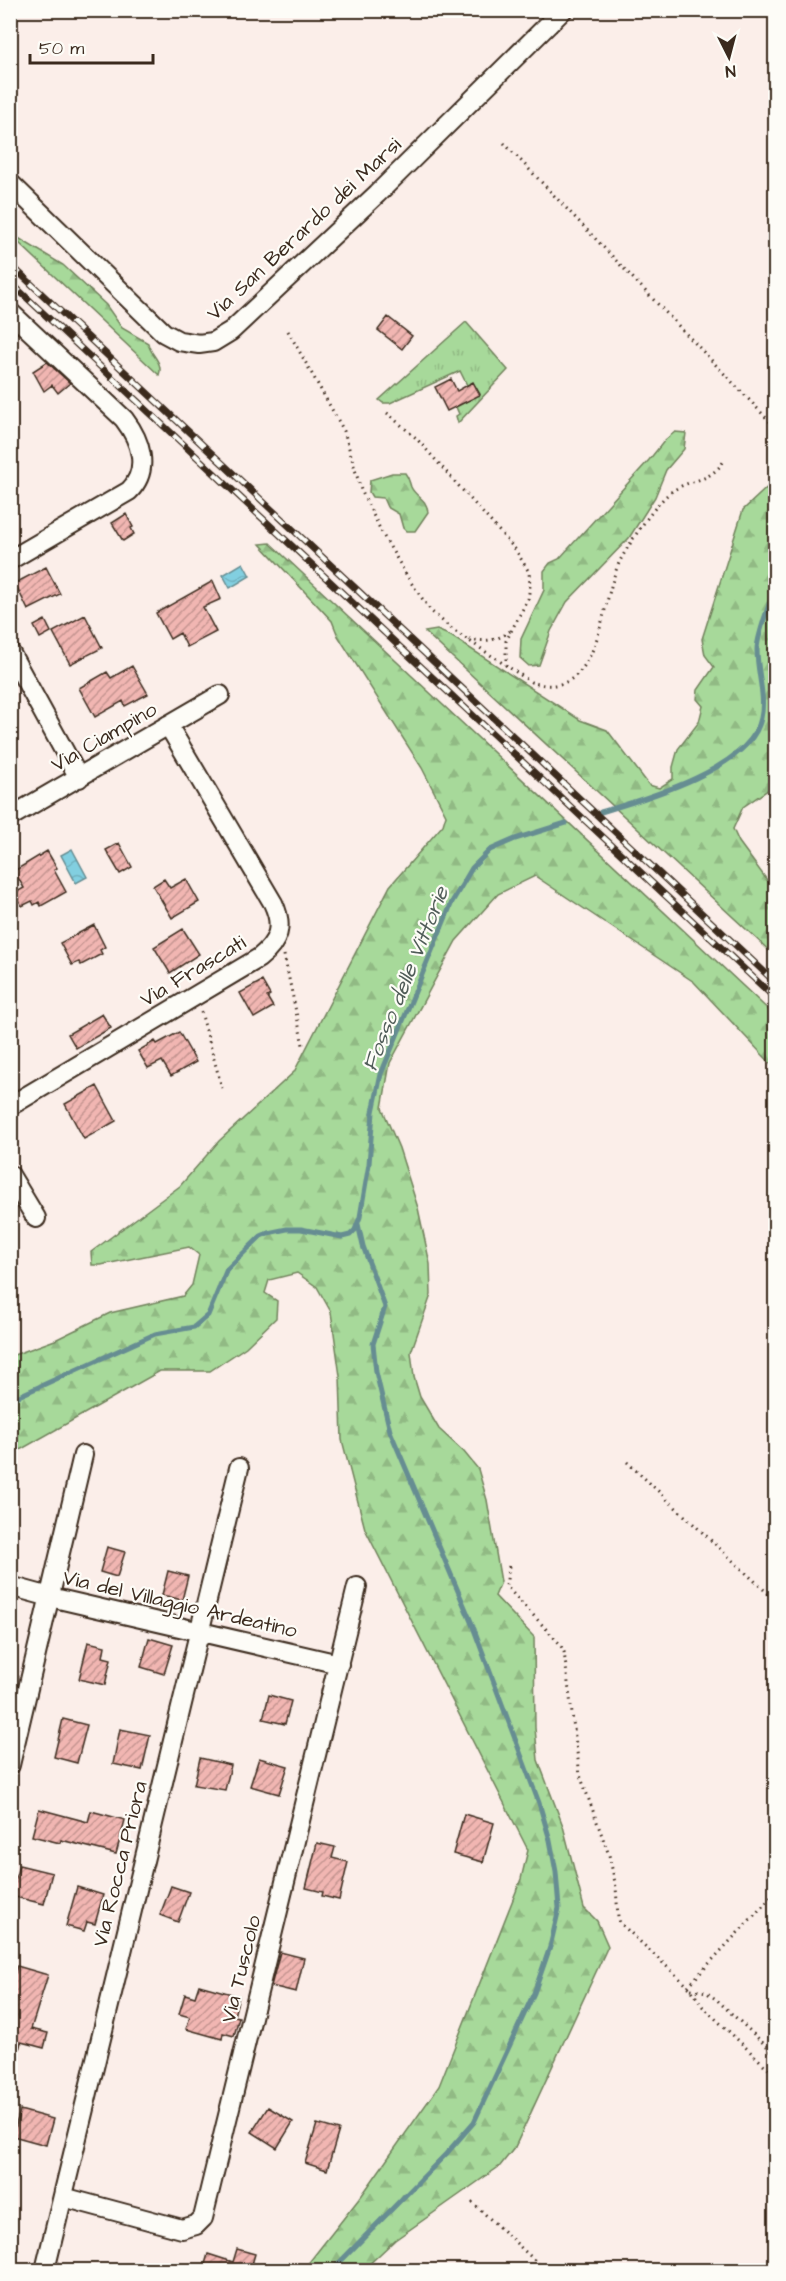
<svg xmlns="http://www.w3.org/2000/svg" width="786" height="2281" font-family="'Architects Daughter',sans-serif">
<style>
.grass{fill:url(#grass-tufts);stroke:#71825c;stroke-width:1.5}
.forest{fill:url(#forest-firs);stroke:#71825c;stroke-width:1.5}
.water{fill:url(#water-waves);stroke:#668d92;stroke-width:1.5}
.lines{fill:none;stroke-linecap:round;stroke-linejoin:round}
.stream{stroke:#668d92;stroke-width:5}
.building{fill:url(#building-hatch);stroke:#3b2a1e;stroke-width:1.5}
.minor-casing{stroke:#3b2a1e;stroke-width:22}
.path{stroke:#3b2a1e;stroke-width:3;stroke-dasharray:1.5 4.5;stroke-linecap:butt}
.minor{stroke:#fdfcf7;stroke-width:18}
.rail-casing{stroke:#3b2a1e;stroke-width:7}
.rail{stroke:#fdfcf7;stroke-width:4.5;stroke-dasharray:14;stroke-linecap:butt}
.labels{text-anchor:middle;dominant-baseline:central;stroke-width:4.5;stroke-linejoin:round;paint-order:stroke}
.street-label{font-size:21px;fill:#3b2a1e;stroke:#fdfcf7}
.water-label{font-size:22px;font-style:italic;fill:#505c58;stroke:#fdfcf7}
</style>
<defs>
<pattern id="grass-tufts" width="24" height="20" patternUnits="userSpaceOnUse" patternTransform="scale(1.5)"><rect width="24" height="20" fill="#a7d99a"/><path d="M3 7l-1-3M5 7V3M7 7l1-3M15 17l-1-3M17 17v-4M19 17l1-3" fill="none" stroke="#91ba84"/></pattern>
<pattern id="forest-firs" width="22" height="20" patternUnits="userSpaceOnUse" patternTransform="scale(1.5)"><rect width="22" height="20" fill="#a7d99a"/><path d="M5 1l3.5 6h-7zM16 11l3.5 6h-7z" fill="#91ba84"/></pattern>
<pattern id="water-waves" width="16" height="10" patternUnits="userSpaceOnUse" patternTransform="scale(1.5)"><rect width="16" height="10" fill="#82cfe0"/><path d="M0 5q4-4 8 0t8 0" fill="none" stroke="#71b2c0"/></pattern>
<pattern id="building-hatch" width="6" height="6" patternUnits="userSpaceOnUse" patternTransform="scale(1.5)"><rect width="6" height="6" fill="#f1b6b2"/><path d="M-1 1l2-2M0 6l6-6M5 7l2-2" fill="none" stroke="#c49490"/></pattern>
</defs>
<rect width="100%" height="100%" fill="#fbeee9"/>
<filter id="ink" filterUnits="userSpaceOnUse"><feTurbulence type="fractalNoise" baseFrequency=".0167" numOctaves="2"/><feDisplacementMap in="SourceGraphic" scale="12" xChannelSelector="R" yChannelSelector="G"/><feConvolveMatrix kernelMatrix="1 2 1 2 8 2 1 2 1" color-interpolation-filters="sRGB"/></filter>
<g filter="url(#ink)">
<!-- grass -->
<path class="grass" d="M466,322L508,370L458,423L456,416L459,414L456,407L480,394L473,383L467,385L460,371L390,403H383L379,400Z"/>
<!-- forest -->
<path class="forest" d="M15,236L63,265L106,305L122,328L148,343C150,355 164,362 159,375L17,241Z
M675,432L686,433L684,449L666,470L655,497L629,538L567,602L551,631L539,665L529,666L520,658L521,639L544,590V571L550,563L559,559L649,460L665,440Z
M392,473H405C409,478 409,481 411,487C416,498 426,497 428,512L415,531H406L403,528L399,514L387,507L383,498L372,497L369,492L370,480Z
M775,480V785L743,807L733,829L739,842L775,891V956L425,632L437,630L451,636L580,720L607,730L649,785L659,788L673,779V767L678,749L699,722L703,706L697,699L698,690L714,667L705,655L702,639L743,510Z
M270,543L775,1016V1068L694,982L535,876L498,894L456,941L390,1063L382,1108L399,1148L418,1208L430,1264L431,1295L411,1352L414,1377L420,1397L439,1429L464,1452L478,1469L487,1500L501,1582L495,1596L534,1637L535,1728L538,1760L563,1826L584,1908L597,1921L608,1946L515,2147L500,2166L395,2240L363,2270H303L362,2195L439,2086L521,1879L528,1850L365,1529L342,1440L340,1376L331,1312L317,1287L297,1273L269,1280L265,1293L277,1301L276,1318L246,1347L210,1371H160L11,1455V1356L55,1340L110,1313L183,1296L192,1285L199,1255L189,1247L101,1265H92L91,1252L180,1186L219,1141L294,1072L390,886L443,825L446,815L422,768L338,636L332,621L260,544Z"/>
<!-- water -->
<path class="water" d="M243,563L250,576L230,588L223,575Z
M72,849L87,877L76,883L61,855Z"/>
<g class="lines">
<!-- stream -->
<path class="stream" d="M601,812C645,799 752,768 761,718C766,696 757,673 757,650C757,634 771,601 776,584
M10,1400L155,1334L194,1327L208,1315L227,1269L261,1236L268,1233L287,1229H301L342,1237L350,1235L355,1230L360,1217L369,1164L373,1112L381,1074L452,902L472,868L490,850L515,839L566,823
M332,2270L446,2154L474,2122L534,1993L550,1947L559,1908L556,1872L550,1840L539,1803L472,1624L390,1431L376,1372L373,1344L385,1307L363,1246L358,1224"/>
</g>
<!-- building -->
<path class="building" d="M388,317L412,336L402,349L378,330Z
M47,362L70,383L58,393L52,385L44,391L33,371Z
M451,379L457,391L473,382L480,395L447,411L435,387Z
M126,514L133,527L131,528L134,534L123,541L112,523Z
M46,567L60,594L28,610L15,583Z
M213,581L221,599L203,607L216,632L187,647L180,633L170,639L156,613Z
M85,615L102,648L70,664L53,632Z
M45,620L51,632L40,638L34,626Z
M132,666L148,694L125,706L123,701L95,717L79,688L107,672L111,678Z
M119,843L132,867L120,874L106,850Z
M47,851L57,868L54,870L66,892L41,906L39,902L34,905L32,901L22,906L15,893L24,888L14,871Z
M164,879L170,888L186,879L199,902L172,918L153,886Z
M94,925L105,947L100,950L102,954L81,965L79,962L72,965L60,943Z
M183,929L199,954L170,973L154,947Z
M262,981L270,995L267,997L273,1007L254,1018L240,993Z
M102,1014L111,1028L76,1048L68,1034Z
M179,1032L196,1062L171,1076L162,1061L148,1068L138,1051L155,1041L157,1044Z
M97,1086L116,1121L84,1139L65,1104Z
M107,1547L125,1552L117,1577L100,1572Z
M168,1571L188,1576L182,1600L162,1595Z
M149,1638L173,1645L164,1674L141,1667Z
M88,1642L105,1646L103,1657L111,1659L105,1685L79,1679Z
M269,1695L291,1701L285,1724L263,1719Z
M63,1719L87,1725L77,1763L54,1757Z
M120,1729L150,1735L142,1770L113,1764Z
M200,1758L231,1765L225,1790L194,1785Z
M259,1758L288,1766L279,1794L250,1786Z
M39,1809L88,1822L91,1811L125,1820L116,1854L61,1840L60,1843L32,1836Z
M464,1814L494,1823L483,1862L453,1854Z
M317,1843L335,1847L332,1858L348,1862L339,1900L322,1896L323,1892L306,1888Z
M19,1865L52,1873L44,1904L11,1896Z
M171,1886L189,1892L178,1922L160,1915Z
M77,1887L103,1895L95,1924L87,1922L84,1931L66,1926Z
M280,1952L304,1958L296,1992L271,1986Z
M17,1966L48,1975L31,2029L48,2033L44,2048L21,2042L15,2066H10V2020L15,2003L10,2002V1988Z
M199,1985L239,1996L234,2016L239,2017L234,2036L223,2033L222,2039L186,2029L190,2017L179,2014L185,1994L195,1997Z
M268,2107L293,2122L277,2148L252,2132Z
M20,2110L53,2119L46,2145L13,2136Z
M317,2124L339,2130L327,2170L305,2163Z
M237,2249L255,2254L250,2271H203L208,2254L233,2262Z"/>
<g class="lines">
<!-- minor casing -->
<g class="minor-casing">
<path id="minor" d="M10,183L164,333L179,341L199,344L213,342L231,331L377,194L563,10
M10,312L124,419C140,440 151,469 129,491L10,560
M10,652L79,778
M10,817L220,695
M10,1106L259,958C279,942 284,926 273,903L168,725
M10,1175L36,1218
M10,1586L50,1597L339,1664
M10,1765L83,1455
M63,2197L182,2229L196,2225L203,2218L357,1587
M45,2270L239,1468"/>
</g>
<!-- path -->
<path class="path" d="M504,143L776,428
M288,331L344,431L361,490L383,535L410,581L431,611L453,630L531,682C603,705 599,600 621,559C631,541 657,500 674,490C693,478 709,483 724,461
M387,413L416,438L515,549L529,572L530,586L528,599L506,641V666
M469,639C485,642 497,641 510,631
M284,955L303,1045
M201,1012L222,1088
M627,1462L776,1601
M509,1566L506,1586L560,1644L564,1652L580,1775L609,1855L616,1887L618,1917L620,1923L691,1989L703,2007L776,2076
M688,1986L776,1892
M691,1989L706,1992L717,2000L776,2055
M472,2202L545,2270
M766,2270L776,2261"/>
<!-- minor -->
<use href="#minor" class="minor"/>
<!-- rail casing -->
<g class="rail-casing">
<path id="rail" d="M10,264L776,983
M10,282L776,999"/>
</g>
<!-- rail -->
<use href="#rail" class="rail"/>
</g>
</g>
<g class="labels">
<!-- street labels -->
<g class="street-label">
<text transform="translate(304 229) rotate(-43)">Via San Berardo dei Marsi</text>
<text transform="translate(104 737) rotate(-30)">Via Ciampino</text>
<text transform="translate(193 971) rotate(-31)">Via Frascati</text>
<text transform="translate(180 1604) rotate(13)">Via del Villaggio Ardeatino</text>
<text transform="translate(120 1864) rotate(-76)">Via Rocca Priora</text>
<text transform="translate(241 1969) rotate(-76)">Via Tuscolo</text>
</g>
<!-- water labels -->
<g class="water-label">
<text transform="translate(406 979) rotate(-68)">Fosso delle Vittorie</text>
</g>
</g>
<!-- margin -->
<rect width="786" height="2281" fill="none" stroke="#fdfcf7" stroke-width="36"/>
<rect x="18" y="18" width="750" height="2245" fill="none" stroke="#3b2a1e" stroke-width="2" filter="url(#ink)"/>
<!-- north arrow -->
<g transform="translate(729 57) rotate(174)" stroke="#fdfcf7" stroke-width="4.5" paint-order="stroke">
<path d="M0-4.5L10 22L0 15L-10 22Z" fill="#3b2a1e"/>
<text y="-9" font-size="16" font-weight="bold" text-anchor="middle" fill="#3b2a1e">N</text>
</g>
<!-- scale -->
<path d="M30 54v9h123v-9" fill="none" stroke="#3b2a1e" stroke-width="3"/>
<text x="39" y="54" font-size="18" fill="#3b2a1e" stroke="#fdfcf7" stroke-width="4.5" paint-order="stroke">50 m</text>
</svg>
